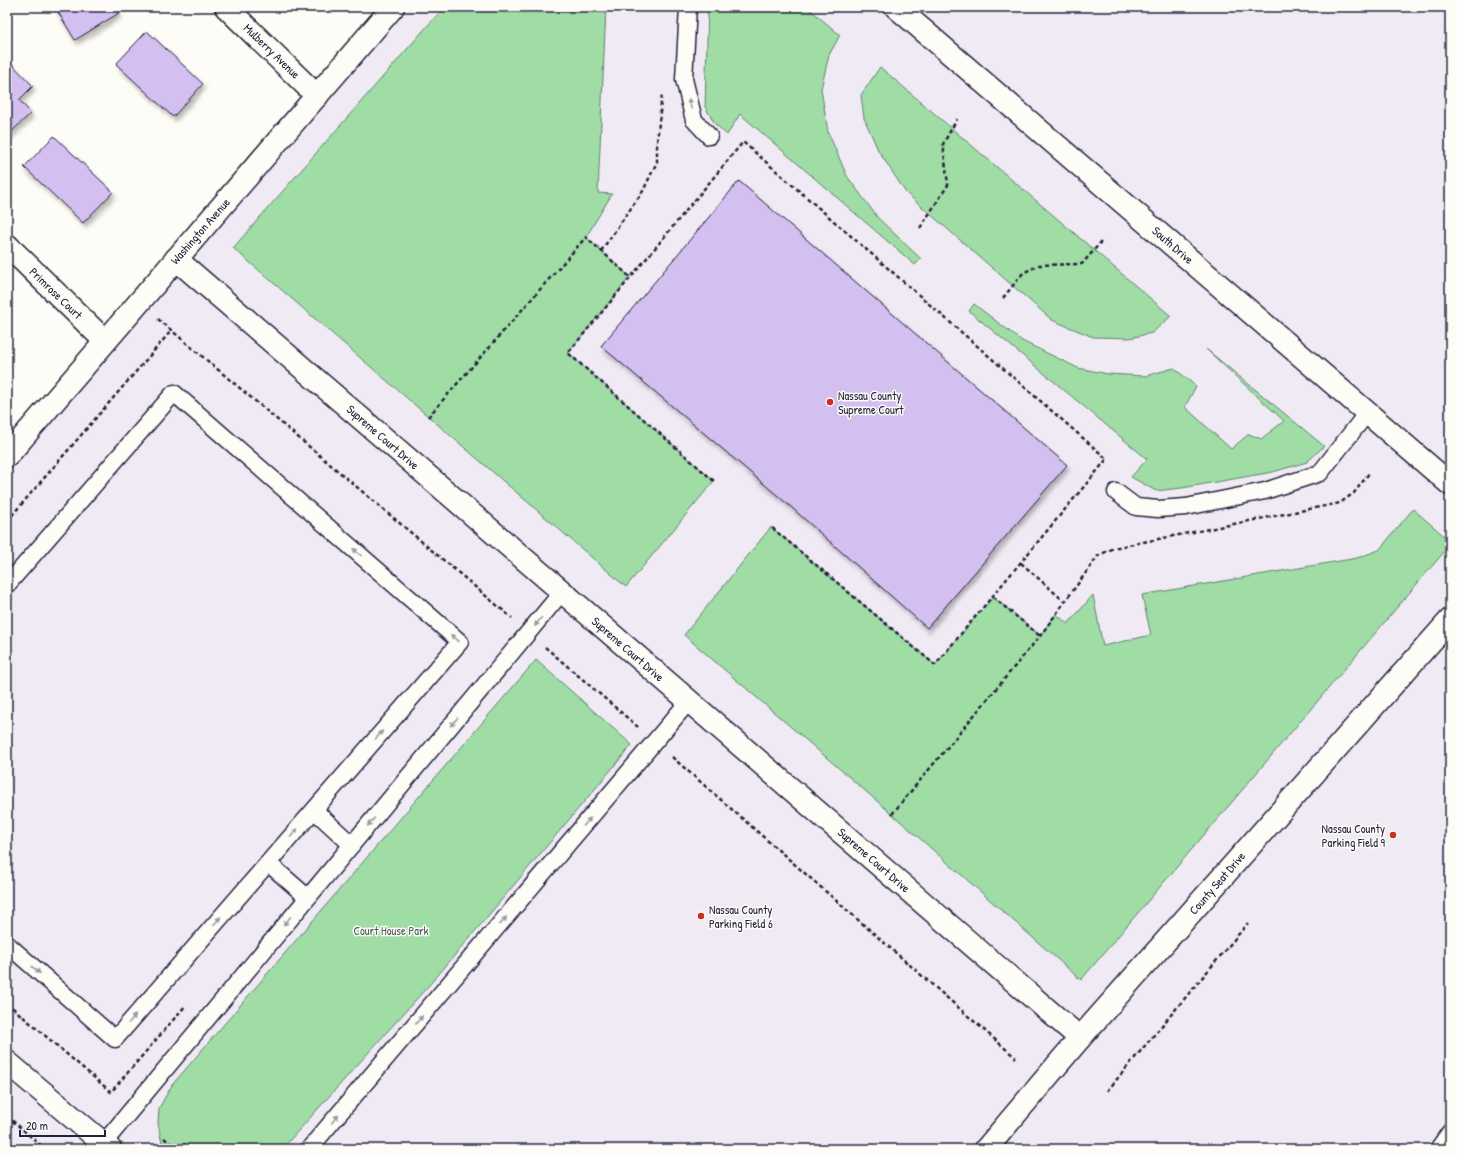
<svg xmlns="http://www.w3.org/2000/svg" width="1457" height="1156" font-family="'Patrick Hand',sans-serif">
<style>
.built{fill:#f0eaf5}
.green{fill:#9fdda5;stroke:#608070}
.building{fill:#d3c0f1;stroke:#22223b;filter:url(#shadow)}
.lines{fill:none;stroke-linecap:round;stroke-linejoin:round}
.service-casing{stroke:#22223b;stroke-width:19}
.minor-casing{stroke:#22223b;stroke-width:25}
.tertiary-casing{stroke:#22223b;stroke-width:25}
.secondary-casing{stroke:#22223b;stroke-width:25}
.path{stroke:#22223b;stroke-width:2.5;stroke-dasharray:4 3;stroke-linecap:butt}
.service{stroke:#fdfcf7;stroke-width:16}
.minor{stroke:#fdfcf7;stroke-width:22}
.tertiary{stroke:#fdfcf7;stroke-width:22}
.secondary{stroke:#fdfcf7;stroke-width:22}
.oneway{fill:#9a9aa2}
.poi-dot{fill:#c8321e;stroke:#fdfcf7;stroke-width:1.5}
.labels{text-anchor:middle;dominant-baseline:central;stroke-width:3;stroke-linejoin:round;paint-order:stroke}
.street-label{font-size:12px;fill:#22223b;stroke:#fdfcf7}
.poi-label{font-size:12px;fill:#22223b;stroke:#fdfcf7;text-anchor:start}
.park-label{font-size:12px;fill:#485a5b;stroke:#fdfcf7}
</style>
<defs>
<filter id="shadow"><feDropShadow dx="2.5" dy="4.5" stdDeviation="2" flood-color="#0004"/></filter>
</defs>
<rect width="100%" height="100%" fill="#fdfcf7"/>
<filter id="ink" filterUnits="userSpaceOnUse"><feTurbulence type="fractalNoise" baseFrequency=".025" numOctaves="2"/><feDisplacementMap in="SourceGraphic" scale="8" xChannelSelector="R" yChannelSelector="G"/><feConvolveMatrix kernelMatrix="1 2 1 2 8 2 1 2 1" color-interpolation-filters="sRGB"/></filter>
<g filter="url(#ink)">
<!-- built -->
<path class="built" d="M393,7H1450V1149H7V456Z"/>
<!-- green -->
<path class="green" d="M444,7H606L598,193L612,194L586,237L630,277L568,353L714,481L626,587L233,248Z
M708,7H807L840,35L829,55L821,89L828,132L847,176L878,218L921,259L915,265L740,114L727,135L715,124L705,107Z
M880,67L1171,316L1152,333L1130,338L1093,337L1052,320L906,193L878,150L864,118L861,95Z
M974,304L1022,341L1078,368L1108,374L1145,376L1174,368L1196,386L1185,407L1231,449L1249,434L1261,439L1284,421L1206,349L1324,446L1307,462L1273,472L1182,488L1156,491L1131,477L1147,459L969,311Z
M1413,509L1450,541V545L1081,980L892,814L684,635L771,527L935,665L993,597L1040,635L1056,614L1068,624L1093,595L1103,646L1151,635L1142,595L1357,558L1379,550Z
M536,660L632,745L439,974L282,1149H163L158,1123L159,1108L172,1085Z"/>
<!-- building -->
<path class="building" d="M55,7H115L119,13L75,40Z
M147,31L203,84L173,117L116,64Z
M7,59L33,86L19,100L31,113L7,136Z
M54,136L113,192L83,223L24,167Z
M739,181L1067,465L927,628L791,507L601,346Z"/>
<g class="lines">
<!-- service casing -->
<g class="service-casing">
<path id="service" d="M688,7L684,79L694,120L709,136
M1116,492L1136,507L1158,509L1186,507L1265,491L1320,473L1367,413
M7,585L174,393L460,642L115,1039L7,944
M314,810L352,845
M268,863L307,897
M103,1144L562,592
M309,1149L689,701
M1438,1149L1450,1132"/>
</g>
<!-- minor casing -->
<g class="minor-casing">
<path id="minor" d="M226,7L317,96
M7,245L105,341
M176,259L1080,1038
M7,1062L110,1149"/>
</g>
<!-- tertiary casing -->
<g class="tertiary-casing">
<path id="tertiary" d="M896,7L1450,484
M986,1149L1080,1038L1450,620"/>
</g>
<!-- secondary casing -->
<g class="secondary-casing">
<path id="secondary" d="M7,456L393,7"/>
</g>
<!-- path -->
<path class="path" d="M920,228L948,185L943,144L957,119
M601,251L643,191L657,162V142L662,93
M1003,298L1023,273L1039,265L1082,264L1101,242
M158,319L512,618
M428,417L586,237L630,277
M714,481L568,353L743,142L1107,459L935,665L771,527
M7,521L171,331
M1021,563L1064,601
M993,597L1040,636
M545,647L638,727
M1449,687L1450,686
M672,757L1016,1058
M892,814L1040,636L1098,556L1113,548L1340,503L1354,493L1370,472
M7,1003L111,1092L186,1005
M1107,1091L1248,923
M7,1116L45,1149
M164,1138L177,1149
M175,1147L185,1144"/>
<!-- service -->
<use href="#service" class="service"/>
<!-- minor -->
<use href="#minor" class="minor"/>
<!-- tertiary -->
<use href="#tertiary" class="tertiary"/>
<!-- secondary -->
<use href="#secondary" class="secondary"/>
</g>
<!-- one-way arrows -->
<defs><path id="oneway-solid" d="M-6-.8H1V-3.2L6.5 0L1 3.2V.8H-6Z"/></defs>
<g class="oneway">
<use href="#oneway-solid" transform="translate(690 104) rotate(-104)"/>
<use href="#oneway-solid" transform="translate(357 552) rotate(-139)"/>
<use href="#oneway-solid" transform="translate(538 622) rotate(129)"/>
<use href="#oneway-solid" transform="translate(455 638) rotate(-139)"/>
<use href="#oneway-solid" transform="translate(454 722) rotate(130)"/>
<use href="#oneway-solid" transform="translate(379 735) rotate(-49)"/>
<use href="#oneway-solid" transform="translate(371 822) rotate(130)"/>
<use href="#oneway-solid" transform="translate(587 822) rotate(-50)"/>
<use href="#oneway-solid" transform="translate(294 833) rotate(-49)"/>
<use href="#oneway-solid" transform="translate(217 921) rotate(-49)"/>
<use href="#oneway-solid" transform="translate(287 921) rotate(130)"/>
<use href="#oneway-solid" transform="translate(503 921) rotate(-50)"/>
<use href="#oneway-solid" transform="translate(36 970) rotate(41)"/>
<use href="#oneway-solid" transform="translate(132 1019) rotate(-49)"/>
<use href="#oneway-solid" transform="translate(419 1020) rotate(-50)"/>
<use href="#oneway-solid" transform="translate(335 1119) rotate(-50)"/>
</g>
</g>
<!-- markers -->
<g class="poi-dot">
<circle cx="830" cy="402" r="4"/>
<circle cx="1393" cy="835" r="4"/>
<circle cx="701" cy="916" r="4"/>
</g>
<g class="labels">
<!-- street labels -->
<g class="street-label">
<text transform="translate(272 51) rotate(44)">Mulberry Avenue</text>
<text transform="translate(200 231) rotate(-49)">Washington Avenue</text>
<text transform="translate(1173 245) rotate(41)">South Drive</text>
<text transform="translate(56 293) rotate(44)">Primrose Court</text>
<text transform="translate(383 437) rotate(41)">Supreme Court Drive</text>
<text transform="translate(628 649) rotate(41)">Supreme Court Drive</text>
<text transform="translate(874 860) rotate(41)">Supreme Court Drive</text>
<text transform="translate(1217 883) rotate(-49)">County Seat Drive</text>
</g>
<!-- poi labels -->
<g class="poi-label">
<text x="838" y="395">Nassau County<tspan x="838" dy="14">Supreme Court</tspan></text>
<text x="1385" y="828" text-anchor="end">Nassau County<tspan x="1385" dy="14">Parking Field 9</tspan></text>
<text x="709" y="909">Nassau County<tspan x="709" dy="14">Parking Field 6</tspan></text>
</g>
<!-- park labels -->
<g class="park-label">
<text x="391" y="930">Court House Park</text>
</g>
</g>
<!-- margin -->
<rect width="1457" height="1156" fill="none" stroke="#fdfcf7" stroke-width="24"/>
<rect x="12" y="12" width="1433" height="1132" fill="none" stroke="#22223b" stroke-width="1.5" filter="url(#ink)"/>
<!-- scale -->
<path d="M20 1130v6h85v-6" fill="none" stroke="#22223b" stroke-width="2"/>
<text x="26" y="1130" font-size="12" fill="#22223b" stroke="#fdfcf7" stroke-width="3" paint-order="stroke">20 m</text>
</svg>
